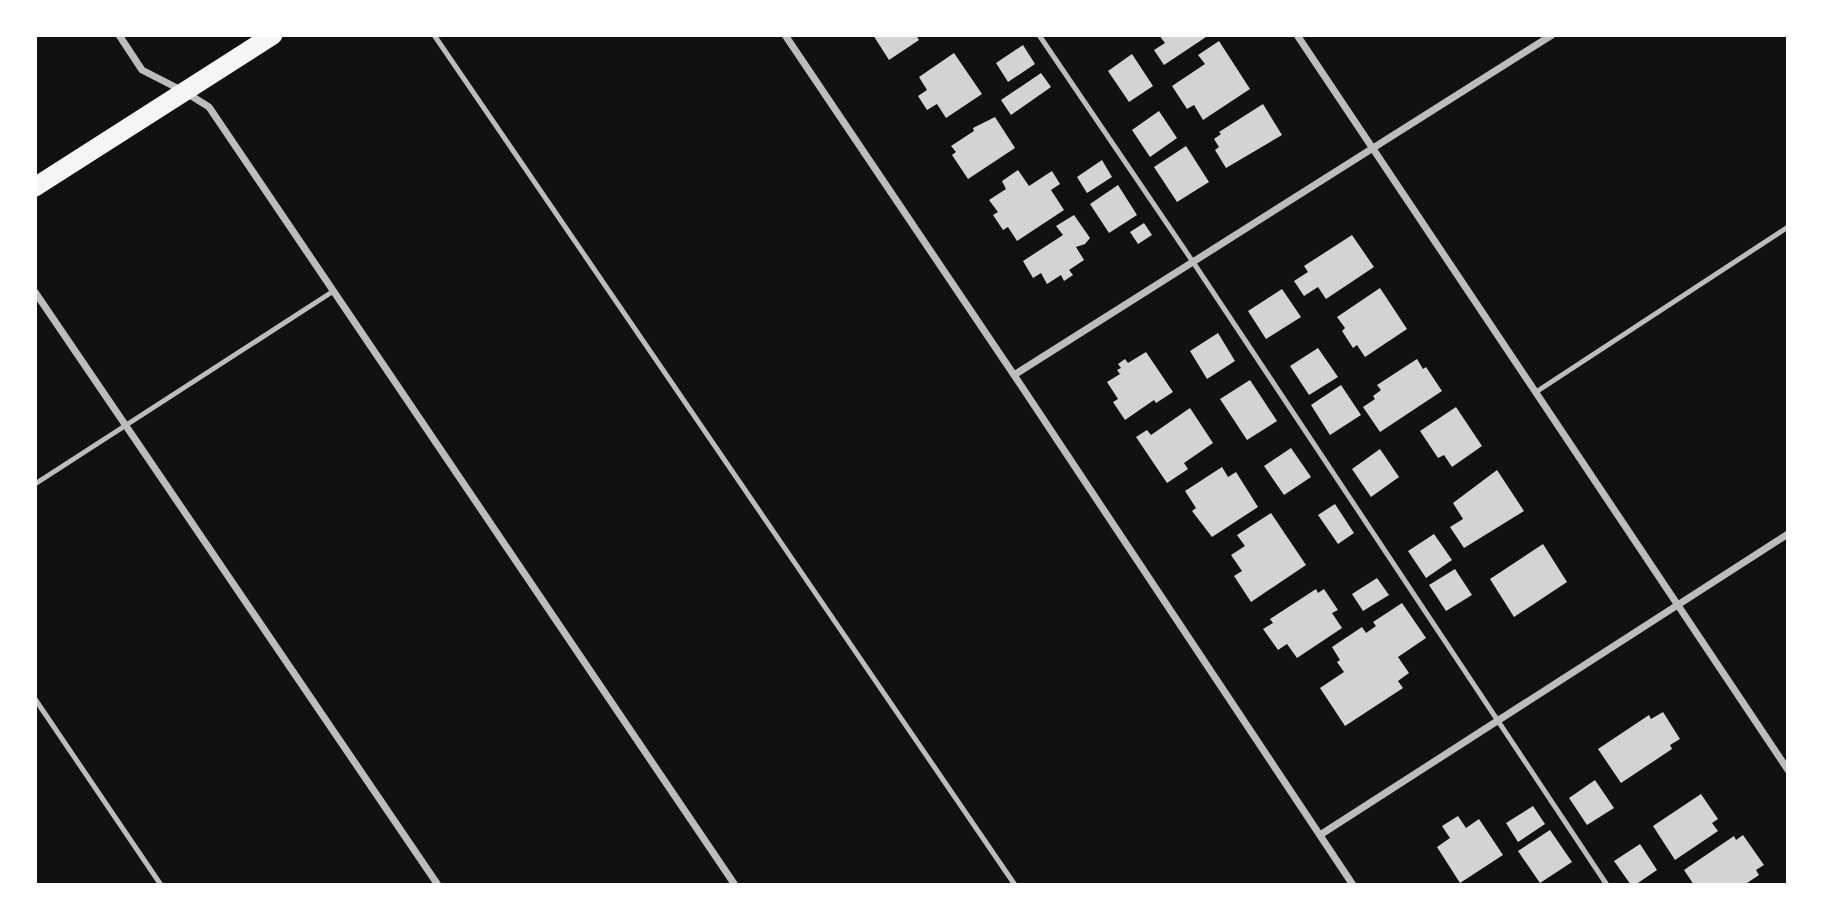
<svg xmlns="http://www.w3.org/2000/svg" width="1823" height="920" font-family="Inter,sans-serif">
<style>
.building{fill:#d3d3d3}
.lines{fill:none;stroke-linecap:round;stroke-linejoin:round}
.service{stroke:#bcbcbc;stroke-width:5}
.minor{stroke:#bcbcbc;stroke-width:7}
.trunk{stroke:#f5f5f5;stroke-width:19}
</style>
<rect width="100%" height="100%" fill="#111"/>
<!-- building -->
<path class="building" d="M873,35H916L919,40L889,60Z
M1159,35H1209L1164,65L1154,50L1165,43Z
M1219,41L1250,89L1203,120L1194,105L1187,109L1172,86L1205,64L1198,55Z
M1023,45L1035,64L1008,82L996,63Z
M954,53L982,94L946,118L937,104L927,110L918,96L927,90L919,77Z
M1132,54L1153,86L1129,102L1108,71Z
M1041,73L1051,87L1011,115L1001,100Z
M1263,104L1282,135L1226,168L1215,150L1219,147L1214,139L1221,134L1219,132Z
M1159,111L1177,138L1150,157L1132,130Z
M995,117L1015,148L968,179L952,155L956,152L951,146L974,131L973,128Z
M1186,146L1209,182L1177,202L1154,167Z
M1102,160L1112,177L1087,193L1077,177Z
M1018,170L1029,186L1052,171L1060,184L1051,190L1064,210L1017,241L1008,227L1003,230L993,215L998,212L989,200L1006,189L1002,181Z
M1118,185L1137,215L1109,233L1090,204Z
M1074,215L1090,238L1085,244L1076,247L1084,260L1069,270L1073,275L1064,281L1061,275L1047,284L1041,273L1033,278L1023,261L1063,235L1056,226Z
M1144,223L1152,235L1138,244L1130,232Z
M1352,235L1374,267L1326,299L1318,287L1304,296L1294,281L1308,272L1304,266Z
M1380,288L1407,329L1365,357L1357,345L1353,348L1342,331L1345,328L1337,317Z
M1282,289L1301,317L1266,339L1248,311Z
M1218,333L1235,361L1207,379L1190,351Z
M1318,348L1338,377L1309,395L1290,366Z
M1146,352L1173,392L1156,403L1154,400L1125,420L1113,402L1118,399L1107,382L1120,374L1117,370L1121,368L1118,364L1125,359L1128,363Z
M1417,359L1423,369L1426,367L1442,391L1380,432L1363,407L1375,399L1373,396L1381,390L1377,385Z
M1250,380L1277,421L1247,440L1220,399Z
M1341,385L1361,415L1330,435L1311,405Z
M1456,407L1482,446L1452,467L1444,455L1438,458L1420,431Z
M1190,408L1213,443L1184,463L1188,469L1167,483L1136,437L1147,430L1151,435Z
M1291,448L1311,477L1284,495L1264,466Z
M1380,449L1399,477L1371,497L1352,469Z
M1222,467L1228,477L1236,472L1258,507L1212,537L1192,511L1196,508L1185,491Z
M1497,470L1524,511L1464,548L1450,527L1463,519L1453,503Z
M1335,504L1354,533L1338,544L1318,515Z
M1271,513L1306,565L1251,602L1234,576L1242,571L1231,555L1245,546L1237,535Z
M1434,534L1452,560L1426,578L1408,551Z
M1543,544L1567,582L1514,617L1490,579Z
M1455,569L1472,595L1446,611L1429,585Z
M1377,578L1389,595L1363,611L1352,594Z
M1316,589L1318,593L1324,589L1338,610L1332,613L1342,628L1297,658L1287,644L1278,650L1263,629L1273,623L1270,619Z
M1402,603L1426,638L1398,657L1409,673L1398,681L1403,688L1345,726L1320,688L1344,672L1337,662L1340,660L1332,647L1362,627L1366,633L1376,626L1373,622Z
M1663,712L1680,739L1670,745L1672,749L1621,783L1598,749L1649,715L1651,719Z
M1595,780L1614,808L1587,825L1569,798Z
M1701,794L1718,819L1712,823L1718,831L1675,860L1653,826Z
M1533,806L1545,824L1518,842L1506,823Z
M1458,816L1466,828L1479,819L1503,855L1460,883L1437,847L1450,838L1442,826Z
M1550,830L1572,862L1540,883L1518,851Z
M1743,835L1764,865L1756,870L1759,875L1744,885H1694L1684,870L1734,836L1736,840Z
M1640,844L1657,870L1635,885H1631L1614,861Z"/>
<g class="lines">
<!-- service -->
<path class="service" d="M434,35L1015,885
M1039,35L1193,262L1607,885
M1536,392L1788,227
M35,484L332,292
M35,699L161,885"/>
<!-- minor -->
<path class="minor" d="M119,35L142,70L185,92L209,107L735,885
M785,35L1014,375L1353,885
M1297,35L1788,770
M35,292L438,885
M1014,375L1552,35
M1320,835L1788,534"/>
<!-- trunk -->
<path class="trunk" d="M35,187L273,35"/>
</g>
<!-- border -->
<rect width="1823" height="920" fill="none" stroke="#ffffff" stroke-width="74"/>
</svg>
